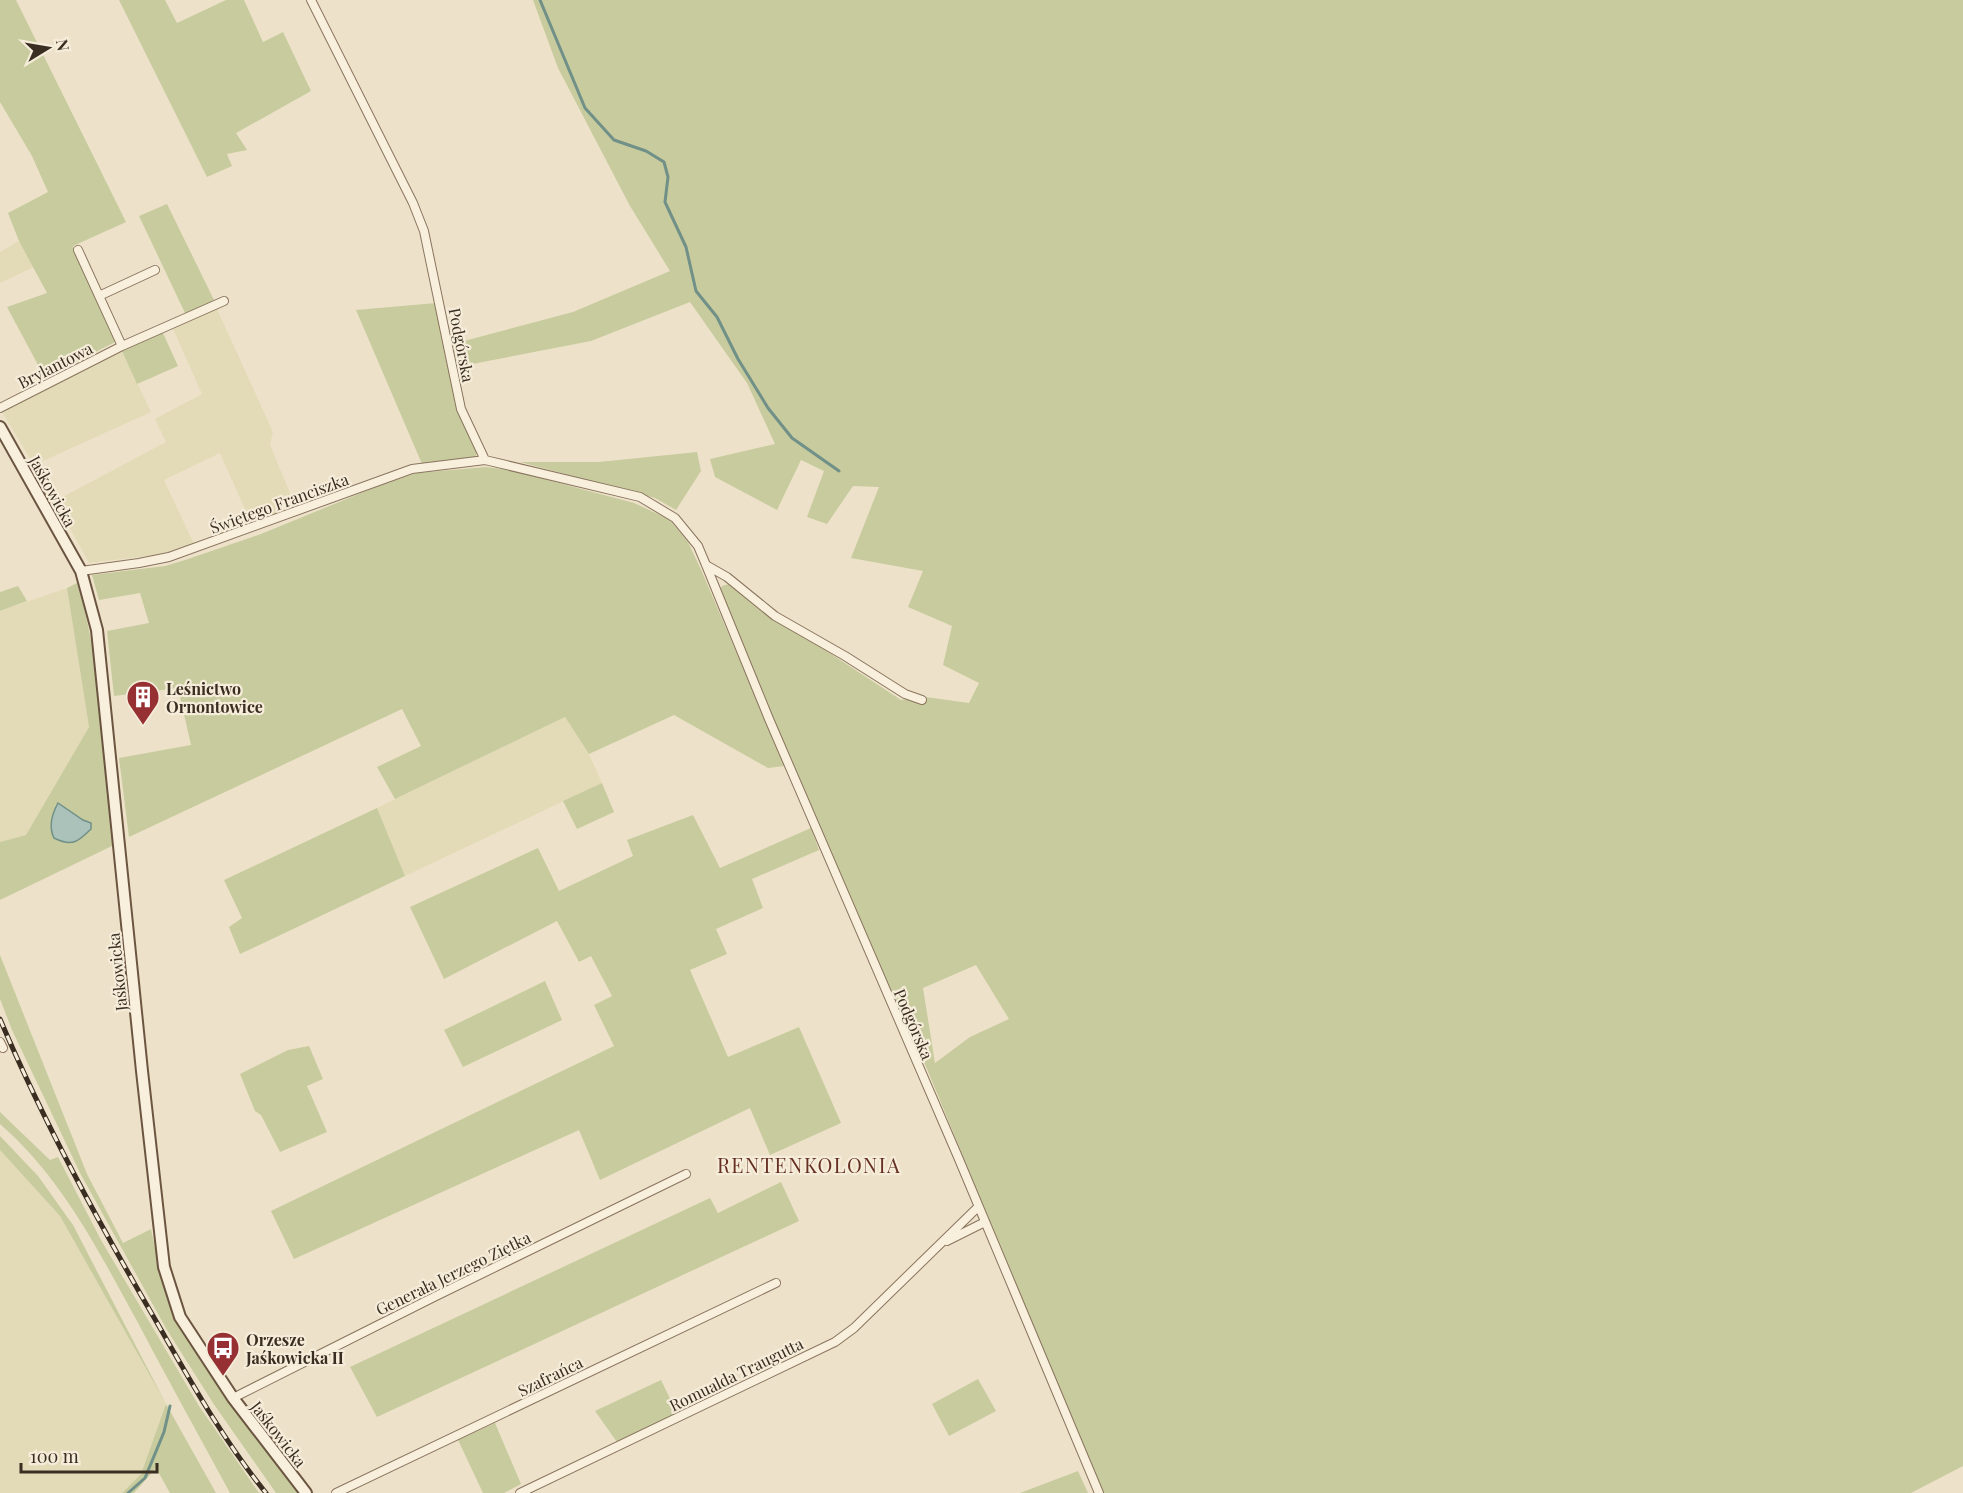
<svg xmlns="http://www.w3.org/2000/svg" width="1963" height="1493" font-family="'Playfair Display',serif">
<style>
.farmland{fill:#e3dbb7}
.green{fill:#c7cb9d;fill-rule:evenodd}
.water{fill:#aac2ba;stroke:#709088;stroke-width:1.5}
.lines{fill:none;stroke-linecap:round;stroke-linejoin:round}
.stream{stroke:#709088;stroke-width:3}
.street-casing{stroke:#89745e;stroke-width:10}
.secondary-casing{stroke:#6b5541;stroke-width:14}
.street{stroke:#f8efdc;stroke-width:8}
.secondary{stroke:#f8efdc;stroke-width:10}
.rail-casing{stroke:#3a2d21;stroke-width:5}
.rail{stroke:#f5ecd9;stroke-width:3;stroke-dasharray:9;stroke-linecap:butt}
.labels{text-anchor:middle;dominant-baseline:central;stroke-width:4.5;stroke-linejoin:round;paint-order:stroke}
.street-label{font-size:16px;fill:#3a2d21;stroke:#f5ecd9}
.poi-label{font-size:16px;font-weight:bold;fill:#3a2d21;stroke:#f5ecd9;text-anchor:start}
.quarter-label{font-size:20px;letter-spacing:1.5px;fill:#652f22;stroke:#f5ecd9}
</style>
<rect width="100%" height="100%" fill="#ede2c9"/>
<!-- farmland -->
<path class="farmland" d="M19,241L34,267L0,283V252Z
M217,309L273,432L270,445L296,507L251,523L220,453L164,480L194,544L164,554L89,563L55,501L166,442L155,419L202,394L173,329Z
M122,351L151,412L34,465L2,412Z
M67,588L89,727L26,835L0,842V611Z
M565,717L589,754L602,783L405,876L377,808Z
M0,1150L60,1216L166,1404L141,1474L122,1493H0Z"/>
<!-- green -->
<path class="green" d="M0,0H16L126,222L73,246L117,341L45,378L7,307L47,293L19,241L8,213L48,192L32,156L0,102Z
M119,0H165L177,23L226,0H244L263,42L283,32L311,91L236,133L247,150L227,154L232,166L207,177Z
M533,0H1963V1466L1911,1493H1102L927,1069L867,937L719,591L722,586L729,584L770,618L819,646L901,700L926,697L969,703L979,683L943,665L952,626L908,607L923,571L851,558L879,487L853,486L827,524L807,517L824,471L801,460L777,510L715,477L710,459L775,444L747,383L690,302L591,341L457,367L453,344L573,312L670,271L630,206L558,68ZM976,965L1009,1019L970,1037L935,1063L923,988Z
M167,204L215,302L186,315L139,216Z
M436,303L459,414L476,448V457L422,464L356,310Z
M162,331L178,366L137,384L122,351Z
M697,452L701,471L676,510L655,498L520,462H599Z
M486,467L510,470L634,503L669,519L688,542L702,572L785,766L768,768L674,715L589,754L565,717L395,799L377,767L421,746L402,709L129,837L119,758L191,745L178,688L114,696L107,631L149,623L140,593L99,600L92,575L165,566L185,560L261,534L378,486L417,473Z
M77,583C103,667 103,758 114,845L0,900V842L26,835L89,727L67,588Z
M18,586L27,601L0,611V592Z
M602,783L614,812L577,829L563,801Z
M377,808L405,876L240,954L229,927L242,918L224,880Z
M693,815L720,868L811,828L819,850L752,879L763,908L716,929L727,954L690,970L728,1057L799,1027L841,1123L770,1155L750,1108L600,1180L579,1130L294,1259L271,1211L614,1046L594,1005L612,996L591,956L579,962L557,921L444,979L410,907L538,848L559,891L633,856L627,840Z
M0,955L87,1174L123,1243L151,1229L159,1267L177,1318L228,1399L300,1493H276L213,1403L167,1330L80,1173L12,1030L0,999Z
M545,981L562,1020L463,1067L444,1030Z
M309,1046L323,1079L307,1086L327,1132L280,1152L261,1115L255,1111L240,1074L288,1050Z
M0,1112L50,1160L58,1157L101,1240L199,1406L259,1493H230C199,1436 167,1378 137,1321C98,1250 62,1178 0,1124Z
M0,1136L38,1176L73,1225L166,1404L216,1493H170L156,1468L134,1493H122L141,1474L166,1404L60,1216L0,1150Z
M781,1182L799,1221L377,1417L350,1367L710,1198L718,1213Z
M978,1379L996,1411L949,1436L932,1404Z
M661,1380L677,1413L617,1442L595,1411Z
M495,1423L521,1484L504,1493H483L458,1440Z
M1078,1471L1088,1493H1020Z"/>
<!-- water -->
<path class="water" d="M58,803L83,820L91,823V829C78,842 72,847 54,838C48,826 52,814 58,803Z"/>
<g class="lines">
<!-- stream -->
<path class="stream" d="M540,0L585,108L614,140L646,151L664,162L668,177L665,202L686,247L696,291L717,317L738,359L768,408L792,438L839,471
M128,1493L145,1478L164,1432L170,1406"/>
<!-- street casing -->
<g class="street-casing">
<path id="street" d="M311,0L413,203L424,231L461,409L485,460
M78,250L122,346
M99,296L155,270
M0,408L122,346L224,301
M706,565L727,577L775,616L845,656L905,694L922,700
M81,571L139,563L169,557L412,469L485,460L640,497L675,518L698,546L706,565L769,719L958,1157L1099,1493
M0,1042L3,1048
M947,1241L985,1222
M233,1398L434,1297L686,1174
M336,1493L776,1283
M520,1493L835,1342L854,1328L978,1207"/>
</g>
<!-- secondary casing -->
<g class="secondary-casing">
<path id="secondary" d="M0,427L81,571L97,630L142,1071L164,1267L180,1317L233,1398L306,1493"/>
</g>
<!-- street -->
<use href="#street" class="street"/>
<!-- secondary -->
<use href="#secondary" class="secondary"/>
<!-- rail casing -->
<g class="rail-casing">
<path id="rail" d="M0,1019C44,1123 99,1223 156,1321C190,1380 223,1440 266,1493"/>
</g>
<!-- rail -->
<use href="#rail" class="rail"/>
</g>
<!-- icons -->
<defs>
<g id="building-pin" transform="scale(1.725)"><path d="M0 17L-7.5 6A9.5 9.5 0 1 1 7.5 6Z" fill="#963033" stroke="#f5ecd9"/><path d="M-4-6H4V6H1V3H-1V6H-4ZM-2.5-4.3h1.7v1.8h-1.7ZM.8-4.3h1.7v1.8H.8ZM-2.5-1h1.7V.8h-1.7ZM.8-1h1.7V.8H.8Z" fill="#fff"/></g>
<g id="bus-pin" transform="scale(1.725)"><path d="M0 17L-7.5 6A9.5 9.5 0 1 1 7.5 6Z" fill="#963033" stroke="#f5ecd9"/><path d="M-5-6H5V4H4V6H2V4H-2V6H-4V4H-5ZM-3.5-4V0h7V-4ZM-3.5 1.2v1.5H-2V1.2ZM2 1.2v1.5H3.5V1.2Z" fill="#fff"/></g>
</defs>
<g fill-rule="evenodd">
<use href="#building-pin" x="143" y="697"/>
<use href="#bus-pin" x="223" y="1348"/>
</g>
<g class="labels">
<!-- street labels -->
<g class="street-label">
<text transform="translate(462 345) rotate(79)">Podgórska</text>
<text transform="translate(55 365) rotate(-27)">Brylantowa</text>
<text transform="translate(53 491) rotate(61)">Jaśkowicka</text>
<text transform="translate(279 503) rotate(-20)">Świętego Franciszka</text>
<text transform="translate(117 972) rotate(-96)">Jaśkowicka</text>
<text transform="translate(914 1024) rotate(67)">Podgórska</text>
<text transform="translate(453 1273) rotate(-26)">Generała Jerzego Ziętka</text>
<text transform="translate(736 1374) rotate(-26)">Romualda Traugutta</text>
<text transform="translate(550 1376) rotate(-26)">Szafrańca</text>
<text transform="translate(279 1434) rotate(52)">Jaśkowicka</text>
</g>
<!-- poi labels -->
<g class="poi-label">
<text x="166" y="688">Leśnictwo<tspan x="166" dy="18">Ornontowice</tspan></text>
<text x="246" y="1339">Orzesze<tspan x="246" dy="18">Jaśkowicka II</tspan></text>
</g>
<!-- quarter labels -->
<g class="quarter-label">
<text x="809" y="1164">RENTENKOLONIA</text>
</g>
</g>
<!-- north arrow -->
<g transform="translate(48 48) rotate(79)" stroke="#f5ecd9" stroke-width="4.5" paint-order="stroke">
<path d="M0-4.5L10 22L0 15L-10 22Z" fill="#3a2d21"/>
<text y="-9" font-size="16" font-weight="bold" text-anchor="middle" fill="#3a2d21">N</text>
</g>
<!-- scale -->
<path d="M21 1463v9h136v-9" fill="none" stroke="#3a2d21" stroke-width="3"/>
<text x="30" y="1463" font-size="18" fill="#3a2d21" stroke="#f5ecd9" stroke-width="4.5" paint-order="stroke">100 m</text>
</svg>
